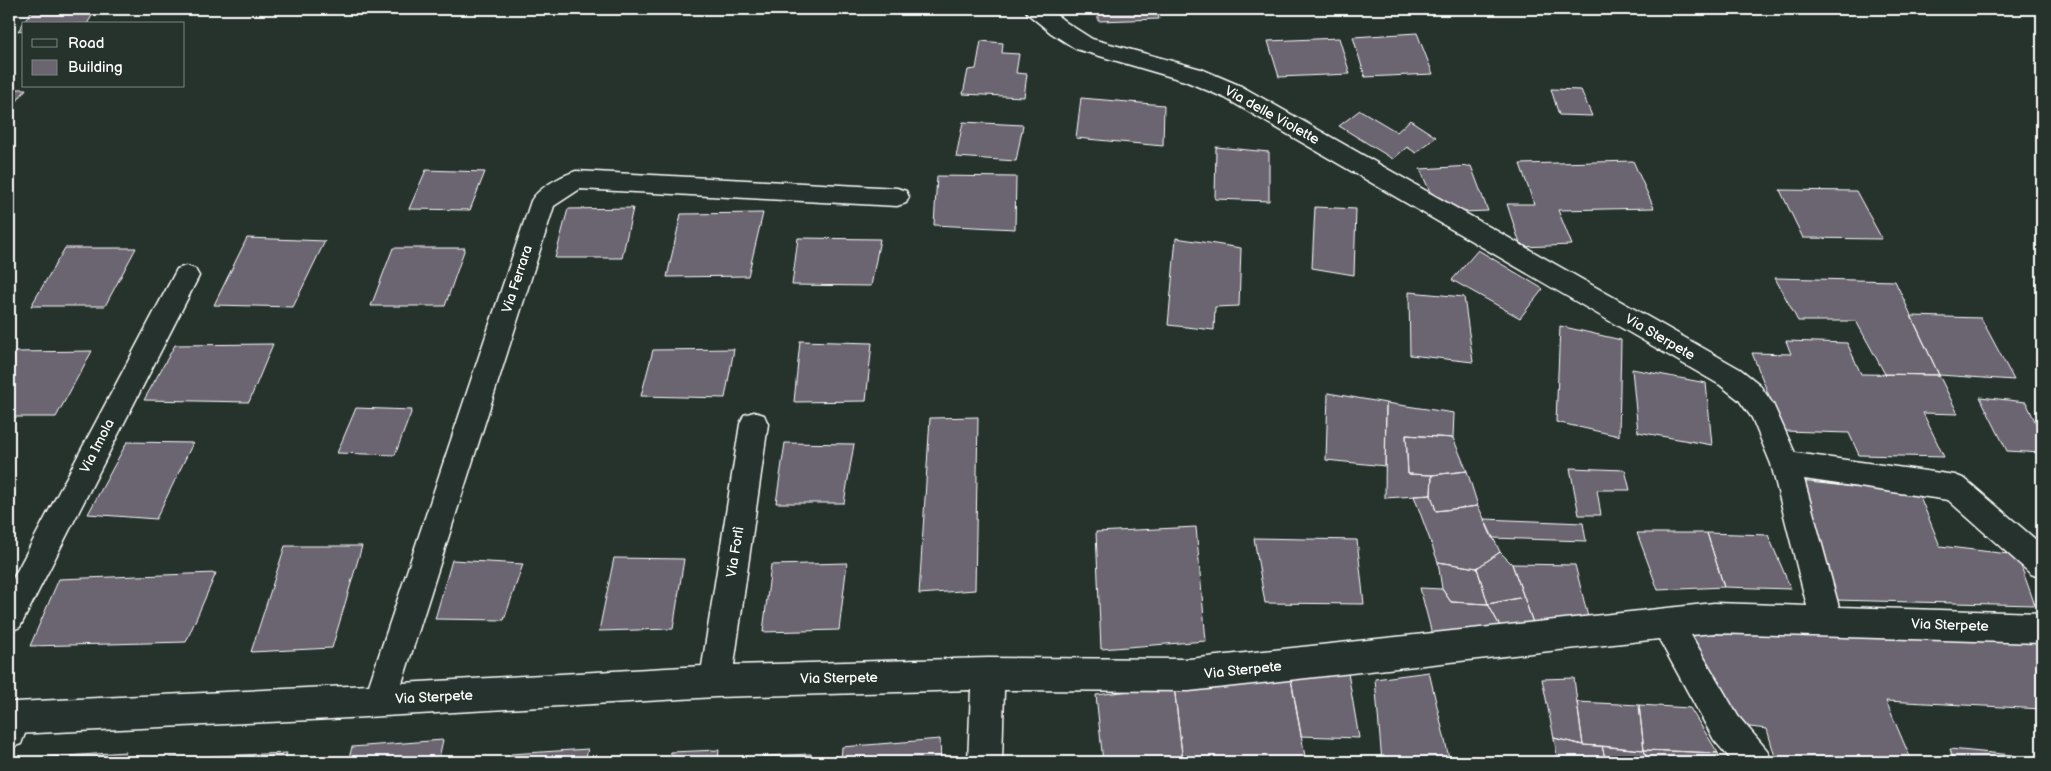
<svg xmlns="http://www.w3.org/2000/svg" width="2051" height="771" font-family="'Balsamiq Sans',sans-serif">
<style>
.building{fill:#6a6571;stroke:#fff}
.lines{fill:none;stroke-linecap:round;stroke-linejoin:round}
.minor-casing{stroke:#fff;stroke-width:3}
.tertiary-casing{stroke:#fff;stroke-width:3}
.minor{fill:#26332d;fill-rule:evenodd}
.tertiary{fill:#26332d;fill-rule:evenodd}
.labels{text-anchor:middle;dominant-baseline:central;stroke-width:4;stroke-linejoin:round;paint-order:stroke}
.street-label{font-size:14px;fill:#fff;stroke:#26332d}
</style>
<rect width="100%" height="100%" fill="#26332d"/>
<filter id="ink" filterUnits="userSpaceOnUse"><feTurbulence type="fractalNoise" baseFrequency=".02" numOctaves="2"/><feDisplacementMap in="SourceGraphic" scale="10" xChannelSelector="R" yChannelSelector="G"/><feConvolveMatrix kernelMatrix="1 2 1 2 8 2 1 2 1" color-interpolation-filters="sRGB"/></filter>
<g filter="url(#ink)">
<!-- building -->
<path class="building" d="M33,9H96L87,24H91H24V30L18,31Z
M1098,9H1157L1159,19L1098,21Z
M1417,33L1433,74L1365,77L1353,37Z
M1339,38L1350,74L1279,77L1268,41Z
M981,41L1003,43L1002,53L1019,54L1016,73L1027,74L1024,97L963,94L968,70L976,69Z
M9,89H26L9,112Z
M1551,89L1581,90L1592,116L1559,115Z
M1081,98L1164,105L1163,146L1076,138Z
M1360,110L1397,132L1410,120L1436,137L1416,153L1407,147L1393,159L1339,126Z
M963,122L1023,125L1016,161L956,157Z
M1216,147L1269,152V201L1215,199Z
M1633,161L1654,208L1558,210L1572,245L1521,247L1507,204H1534L1520,164Z
M1471,166L1488,211L1461,212L1433,199L1420,169Z
M426,170L485,172L470,210L409,209Z
M937,176L1016,177L1015,229L934,225Z
M1780,190L1856,191L1882,239L1803,238Z
M1315,207L1356,209L1354,275L1312,268Z
M633,208L622,258H555L568,209Z
M763,213L748,276L667,277L681,214Z
M247,238L325,241L293,307L214,305Z
M798,238L880,239L871,286L792,285Z
M1176,238L1241,248L1239,306L1215,307L1214,330L1168,325Z
M65,248H136L105,306H31Z
M393,248H465L445,306H371Z
M1478,250L1543,289L1520,318L1452,280Z
M1775,278L1895,281L1939,375L1885,374L1856,321H1798Z
M1409,292L1464,297L1473,362L1410,355Z
M1911,316L1981,318L2014,380L1939,375Z
M1560,326L1621,340L1619,436L1556,422Z
M800,341L872,343L866,401L794,402Z
M1786,341L1847,343L1861,374L1939,375L1958,414L1923,413L1944,457L1859,455L1849,433L1783,431L1752,353L1791,354Z
M273,344L249,402L144,400L175,345Z
M734,349L725,398L641,396L653,350Z
M92,351L56,417H9V363L15,352Z
M1632,369L1706,383L1712,445L1638,432Z
M1328,393L1386,403L1385,466L1326,460Z
M1980,397L2026,402L2042,436V453L2007,451Z
M1386,403L1454,413L1453,438L1406,435L1408,474L1432,475L1431,495L1385,498Z
M356,408L412,410L395,455L337,453Z
M978,417L975,590L919,594L930,418Z
M1406,435L1453,438L1467,471L1432,475L1408,474Z
M127,442L193,443L156,519L88,514Z
M785,443L854,444L844,503H776Z
M1570,468L1625,470L1630,490H1597L1601,515H1579Z
M1467,471L1478,506L1436,511L1431,495L1432,475Z
M1800,481L1919,494L1940,546L2017,555L2035,605L1834,600Z
M1431,495L1436,511L1478,506L1500,552L1477,568L1438,562L1414,496Z
M1484,519L1583,523L1586,541L1492,538Z
M1196,527L1206,641L1101,649L1096,532Z
M1637,533H1707L1724,587L1658,590Z
M1707,533L1768,535L1791,589L1724,587Z
M1254,538L1357,540L1364,604L1265,603Z
M285,546H362L332,648L251,652Z
M1500,552L1512,564L1524,597L1488,604L1477,568Z
M614,558L684,559L673,629L599,631Z
M452,560L523,564L504,620L435,619Z
M1438,562L1477,568L1488,604L1451,602L1442,589Z
M847,563L839,630L763,632L771,565Z
M1512,564L1575,565L1588,617L1533,623Z
M216,573L186,642L30,646L59,579Z
M1420,588L1442,589L1451,602L1488,604L1501,628L1432,634Z
M1524,597L1533,623L1501,628L1488,604Z
M1682,633L2042,640V709L1886,701L1912,762H1800L1776,760L1767,729L1733,725Z
M1429,672L1450,762H1382L1375,679Z
M1348,673L1359,738L1301,736L1291,679Z
M1574,678L1577,702L1583,745L1554,738L1542,679Z
M1291,679L1306,762H1183L1174,686Z
M1174,686L1183,762H1103L1096,695Z
M1577,702L1639,705L1644,750L1583,745Z
M1639,705L1690,708L1718,753L1644,750Z
M1554,738L1583,745L1602,746L1606,762H1558Z
M940,739L941,762H841L842,747Z
M443,740L438,762H348L352,747Z
M1602,746L1644,750L1648,762H1606Z
M588,749L585,762H509L511,754Z
M1950,749L2013,755L2016,762H1954Z
M719,750L718,762H670L671,752Z
M1644,750L1718,753L1720,762H1648Z
M126,752L122,762H32L34,758Z
M287,753L284,762H168L170,758Z
M811,754V762H763V756Z"/>
<g class="lines">
<!-- minor casing -->
<g class="minor-casing">
<path id="minor" d="M1025,9H1049L1067,23L1092,39L1201,69L1241,86L1740,369L1759,384L1773,404L1795,453L1955,475L1965,479L2042,545V578L2031,574L1948,500L1804,479L1839,607L2042,613V643L1714,633L1691,635L1738,716L1767,750L1772,762H1733L1714,740L1659,639L1189,691L1004,690L1002,762H968L971,690L716,697L331,719L15,734L9,732V704L15,702L369,685L531,201C538,188 561,176 576,171L897,188L906,191L909,197L906,203L897,206L580,189L554,206L402,683L702,666L740,424L744,415L754,412L764,415L768,424L734,665L988,658L1189,659L1714,603L1807,606L1771,464L1752,418L1739,400L1720,385L1225,98L1185,81L1076,49L1051,33L1028,14Z
M186,266L195,269L199,276L20,627L9,632V586L177,269Z"/>
</g>
<!-- tertiary casing -->
<g class="tertiary-casing">
<path id="tertiary" d="M9,702H15L27,706L31,718L21,744L9,748Z"/>
</g>
<!-- minor -->
<use href="#minor" class="minor"/>
<!-- tertiary -->
<use href="#tertiary" class="tertiary"/>
</g>
</g>
<g class="labels">
<!-- street labels -->
<g class="street-label">
<text transform="translate(1272 115) rotate(29)">Via delle Violette</text>
<text transform="translate(517 279) rotate(-72)">Via Ferrara</text>
<text transform="translate(1660 337) rotate(30)">Via Sterpete</text>
<text transform="translate(97 446) rotate(-63)">Via Imola</text>
<text transform="translate(735 552) rotate(-81)">Via Forlì</text>
<text transform="translate(1950 625) rotate(2)">Via Sterpete</text>
<text transform="translate(1243 670) rotate(-6)">Via Sterpete</text>
<text transform="translate(839 678) rotate(-1)">Via Sterpete</text>
<text transform="translate(434 697) rotate(-3)">Via Sterpete</text>
</g>
</g>
<!-- margin -->
<rect width="2051" height="771" fill="none" stroke="#26332d" stroke-width="30"/>
<rect x="15" y="15" width="2021" height="741" fill="none" stroke="#fff" stroke-width="2" filter="url(#ink)"/>
<!-- legend -->
<rect x="22" y="22" width="162" height="65" fill="#26332d" stroke="#7d8581"/>
<rect x="32" y="39" width="25" height="8" fill="#26332d" stroke="#7d8581"/>
<text x="68" y="48" font-size="15" fill="#ffffff">Road</text>
<rect x="32" y="60" width="25" height="15" fill="#6a6571" stroke="#7d8581"/>
<text x="68" y="72" font-size="15" fill="#ffffff">Building</text>
</svg>
